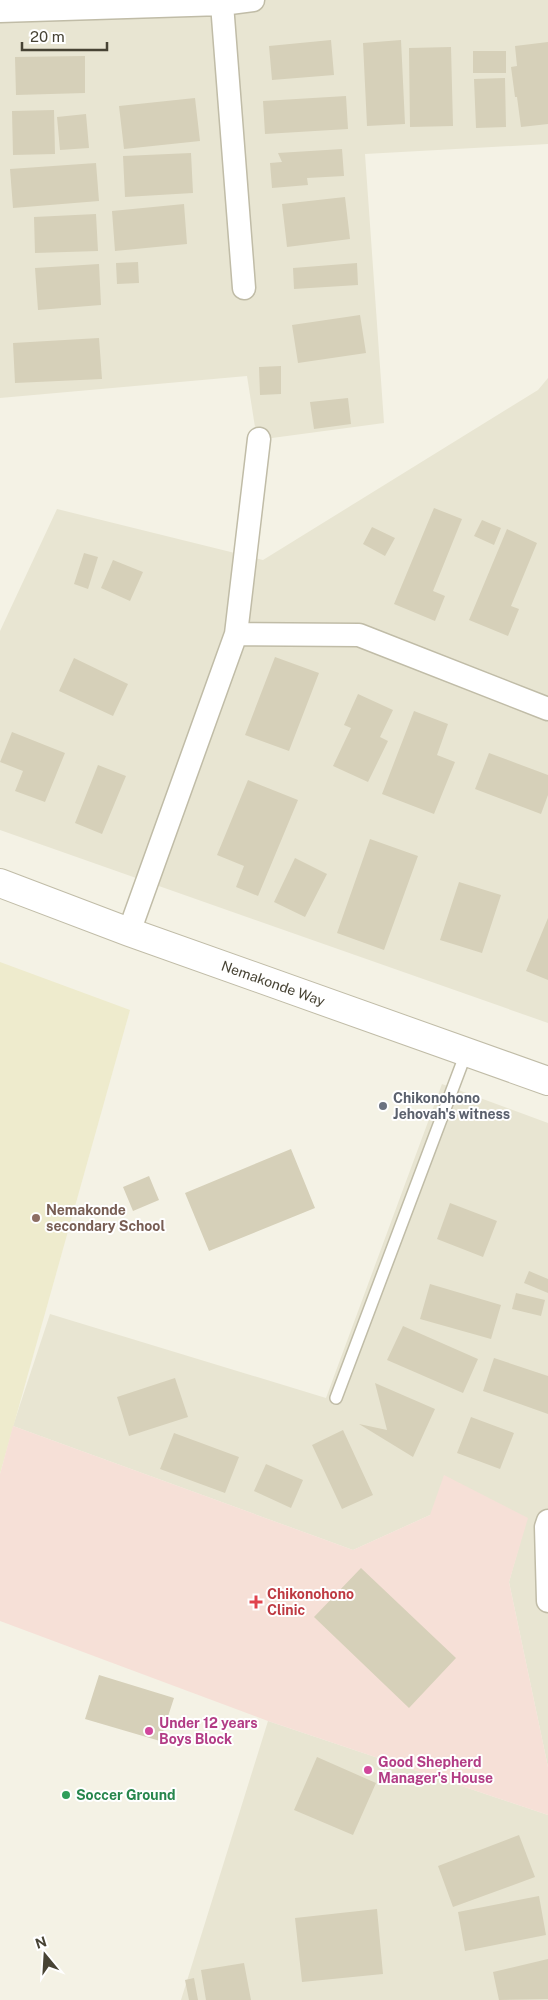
<svg xmlns="http://www.w3.org/2000/svg" width="548" height="2000" font-family="'Public Sans',sans-serif">
<style>
.residential{fill:#e8e5d2}
.education{fill:#eeebcd}
.medical{fill:#f6e0d7}
.building{fill:#d6d0b9}
.lines{fill:none;stroke-linecap:round;stroke-linejoin:round}
.service-casing{stroke:#c0bca7;stroke-width:14}
.minor-casing{stroke:#c0bca7;stroke-width:25}
.tertiary-casing{stroke:#c0bca7;stroke-width:30}
.service{stroke:#fff;stroke-width:11}
.minor{stroke:#fff;stroke-width:22}
.tertiary{stroke:#fff;stroke-width:28}
.worship-dot{fill:#6b7280;stroke:#fff;stroke-width:2}
.education-dot{fill:#8d6e63;stroke:#fff;stroke-width:2}
.health-dot{fill:#e0444e;stroke:#fff;stroke-width:2}
.hotel-dot{fill:#d1479c;stroke:#fff;stroke-width:2}
.leisure-dot{fill:#2e9e5b;stroke:#fff;stroke-width:2}
.labels{text-anchor:middle;dominant-baseline:central;stroke-width:4;stroke-linejoin:round;paint-order:stroke}
.street-label{font-size:14px;fill:#474334;stroke:#fff}
.worship-label{font-size:14px;font-weight:bold;fill:#5b616d;stroke:#fff;text-anchor:start}
.education-label{font-size:14px;font-weight:bold;fill:#785e54;stroke:#fff;text-anchor:start}
.health-label{font-size:14px;font-weight:bold;fill:#be3a42;stroke:#fff;text-anchor:start}
.hotel-label{font-size:14px;font-weight:bold;fill:#b23c85;stroke:#fff;text-anchor:start}
.leisure-label{font-size:14px;font-weight:bold;fill:#27864d;stroke:#fff;text-anchor:start}
</style>
<rect width="100%" height="100%" fill="#f4f2e5"/>
<!-- residential -->
<path class="residential" d="M0,0H548V144L365,154L384,423L257,440L247,376L0,398Z
M548,378V1023L0,830V631L57,509L263,560L538,390Z
M442,1084L548,1123V1767L509,1582L527,1518L430,1515L353,1550L13,1426L50,1314L326,1398Z
M268,1721L548,1815V2000H181Z"/>
<!-- education -->
<path class="education" d="M0,962L130,1010L0,1474Z"/>
<!-- medical -->
<path class="medical" d="M13,1426L353,1550L430,1515L444,1475L528,1518L509,1582L548,1767V1815L268,1721L0,1621V1474Z"/>
<!-- building -->
<path class="building" d="M331,40L334,75L272,80L269,46Z
M401,40L405,124L367,126L363,43Z
M548,42V124L521,127L517,97H515L511,67L517,66L515,46Z
M451,47L453,126L410,127L409,48Z
M473,51H506V73H473Z
M85,56V93L16,95L15,57Z
M505,78L506,127L476,128L474,79Z
M346,96L348,129L265,134L263,101Z
M195,98L200,141L124,149L119,106Z
M54,110L55,154L13,155L12,111Z
M86,114L89,148L60,150L57,117Z
M342,149L344,176L307,178L308,185L272,188L270,163L282,162L278,153Z
M191,153L193,193L125,197L123,156Z
M96,163L99,201L13,208L10,169Z
M345,197L350,239L287,247L282,204Z
M184,204L187,244L115,251L112,211Z
M96,214L98,251L35,253L34,217Z
M138,262L139,283L117,284L116,263Z
M357,263L358,285L294,289L293,268Z
M99,264L101,305L38,310L35,268Z
M360,315L366,353L298,363L292,325Z
M99,338L102,379L15,383L13,343Z
M281,366V394L260,395L259,367Z
M348,398L351,424L314,429L310,402Z
M434,508L462,519L433,591L445,596L435,621L394,604Z
M482,520L501,528L494,545L474,536Z
M372,527L395,538L385,556L363,544Z
M507,529L537,543L511,606L519,609L508,636L469,620Z
M84,553L98,557L88,589L74,584Z
M113,560L143,572L130,601L101,588Z
M275,657L319,673L289,751L245,735Z
M74,658L128,684L113,716L59,691Z
M358,694L393,710L380,737L388,741L368,782L333,766L351,728L344,725Z
M414,711L448,724L437,755L455,762L434,814L382,794Z
M12,732L65,753L45,802L15,791L23,771L0,762Z
M489,753L548,775V795L541,814L475,789Z
M98,765L126,776L102,834L75,823Z
M248,780L298,800L258,896L236,887L244,866L217,855Z
M370,839L418,856L384,950L337,933Z
M295,858L327,874L305,917L274,902Z
M459,882L501,895L482,953L440,940Z
M548,918V980L526,971Z
M291,1149L315,1208L209,1251L185,1193Z
M149,1176L159,1200L133,1211L123,1187Z
M450,1203L497,1221L483,1257L437,1239Z
M529,1271L548,1279V1293L524,1283Z
M430,1284L501,1305L491,1339L420,1319Z
M516,1293L545,1300L541,1316L512,1309Z
M403,1326L478,1359L463,1393L387,1360Z
M494,1358L548,1376V1414L483,1391Z
M175,1378L188,1417L129,1436L117,1397Z
M375,1383L435,1409L413,1457L359,1424L387,1430Z
M471,1417L514,1433L500,1469L457,1453Z
M343,1430L373,1495L342,1509L312,1445Z
M174,1433L239,1457L225,1493L160,1469Z
M266,1464L303,1480L291,1508L254,1491Z
M361,1568L456,1658L409,1708L314,1617Z
M99,1675L174,1698L160,1741L85,1719Z
M317,1757L376,1783L353,1835L294,1810Z
M519,1835L535,1877L453,1907L438,1866Z
M539,1896L546,1935L465,1951L458,1912Z
M377,1909L383,1974L302,1982L295,1918Z
M548,1959V1999L499,2000L493,1972Z
M244,1963L251,2000H206L201,1970Z
M194,1978L198,2000H189L185,1980Z"/>
<g class="lines">
<!-- service casing -->
<g class="service-casing">
<path id="service" d="M336,1398L466,1053"/>
</g>
<!-- minor casing -->
<g class="minor-casing">
<path id="minor" d="M222,4L244,288
M0,11L222,4L253,0
M236,634L359,635L548,709
M129,932L236,634L259,439
M548,1521L546,1527L548,1601"/>
</g>
<!-- tertiary casing -->
<g class="tertiary-casing">
<g id="tertiary">
<path id="s1" d="M0,883L129,932L548,1081"/>
</g>
</g>
<!-- service -->
<use href="#service" class="service"/>
<!-- minor -->
<use href="#minor" class="minor"/>
<!-- tertiary -->
<use href="#tertiary" class="tertiary"/>
</g>
<!-- markers -->
<circle class="worship-dot" cx="383" cy="1106" r="5"/>
<circle class="education-dot" cx="36" cy="1218" r="5"/>
<path class="health-dot" d="M253.5 1594.5h5v5h5v5h-5v5h-5v-5h-5v-5h5z"/>
<g class="hotel-dot">
<circle cx="149" cy="1731" r="5"/>
<circle cx="368" cy="1770" r="5"/>
</g>
<circle class="leisure-dot" cx="66" cy="1795" r="5"/>
<g class="labels">
<!-- street labels -->
<g class="street-label">
<text stroke="none"><textPath href="#s1" startOffset="291">Nemakonde Way</textPath></text>
</g>
<!-- worship labels -->
<g class="worship-label">
<text x="393" y="1098">Chikonohono<tspan x="393" dy="16">Jehovah's witness</tspan></text>
</g>
<!-- education labels -->
<g class="education-label">
<text x="46" y="1210">Nemakonde<tspan x="46" dy="16">secondary School</tspan></text>
</g>
<!-- health labels -->
<g class="health-label">
<text x="267" y="1594">Chikonohono<tspan x="267" dy="16">Clinic</tspan></text>
</g>
<!-- hotel labels -->
<g class="hotel-label">
<text x="159" y="1723">Under 12 years<tspan x="159" dy="16">Boys Block</tspan></text>
<text x="378" y="1762">Good Shepherd<tspan x="378" dy="16">Manager's House</tspan></text>
</g>
<!-- leisure labels -->
<g class="leisure-label">
<text x="76" y="1795">Soccer Ground</text>
</g>
</g>
<!-- north arrow -->
<g transform="translate(45 1955) rotate(342)" stroke="#ffffff" stroke-width="4" paint-order="stroke">
<path d="M0-4L9 19L0 12L-9 19Z" fill="#474334"/>
<text y="-8" font-size="14" font-weight="bold" text-anchor="middle" fill="#474334">N</text>
</g>
<!-- scale -->
<path d="M22 42v8h85v-8" fill="none" stroke="#474334" stroke-width="2.5"/>
<text x="30" y="42" font-size="15" fill="#474334" stroke="#ffffff" stroke-width="4" paint-order="stroke">20 m</text>
</svg>
